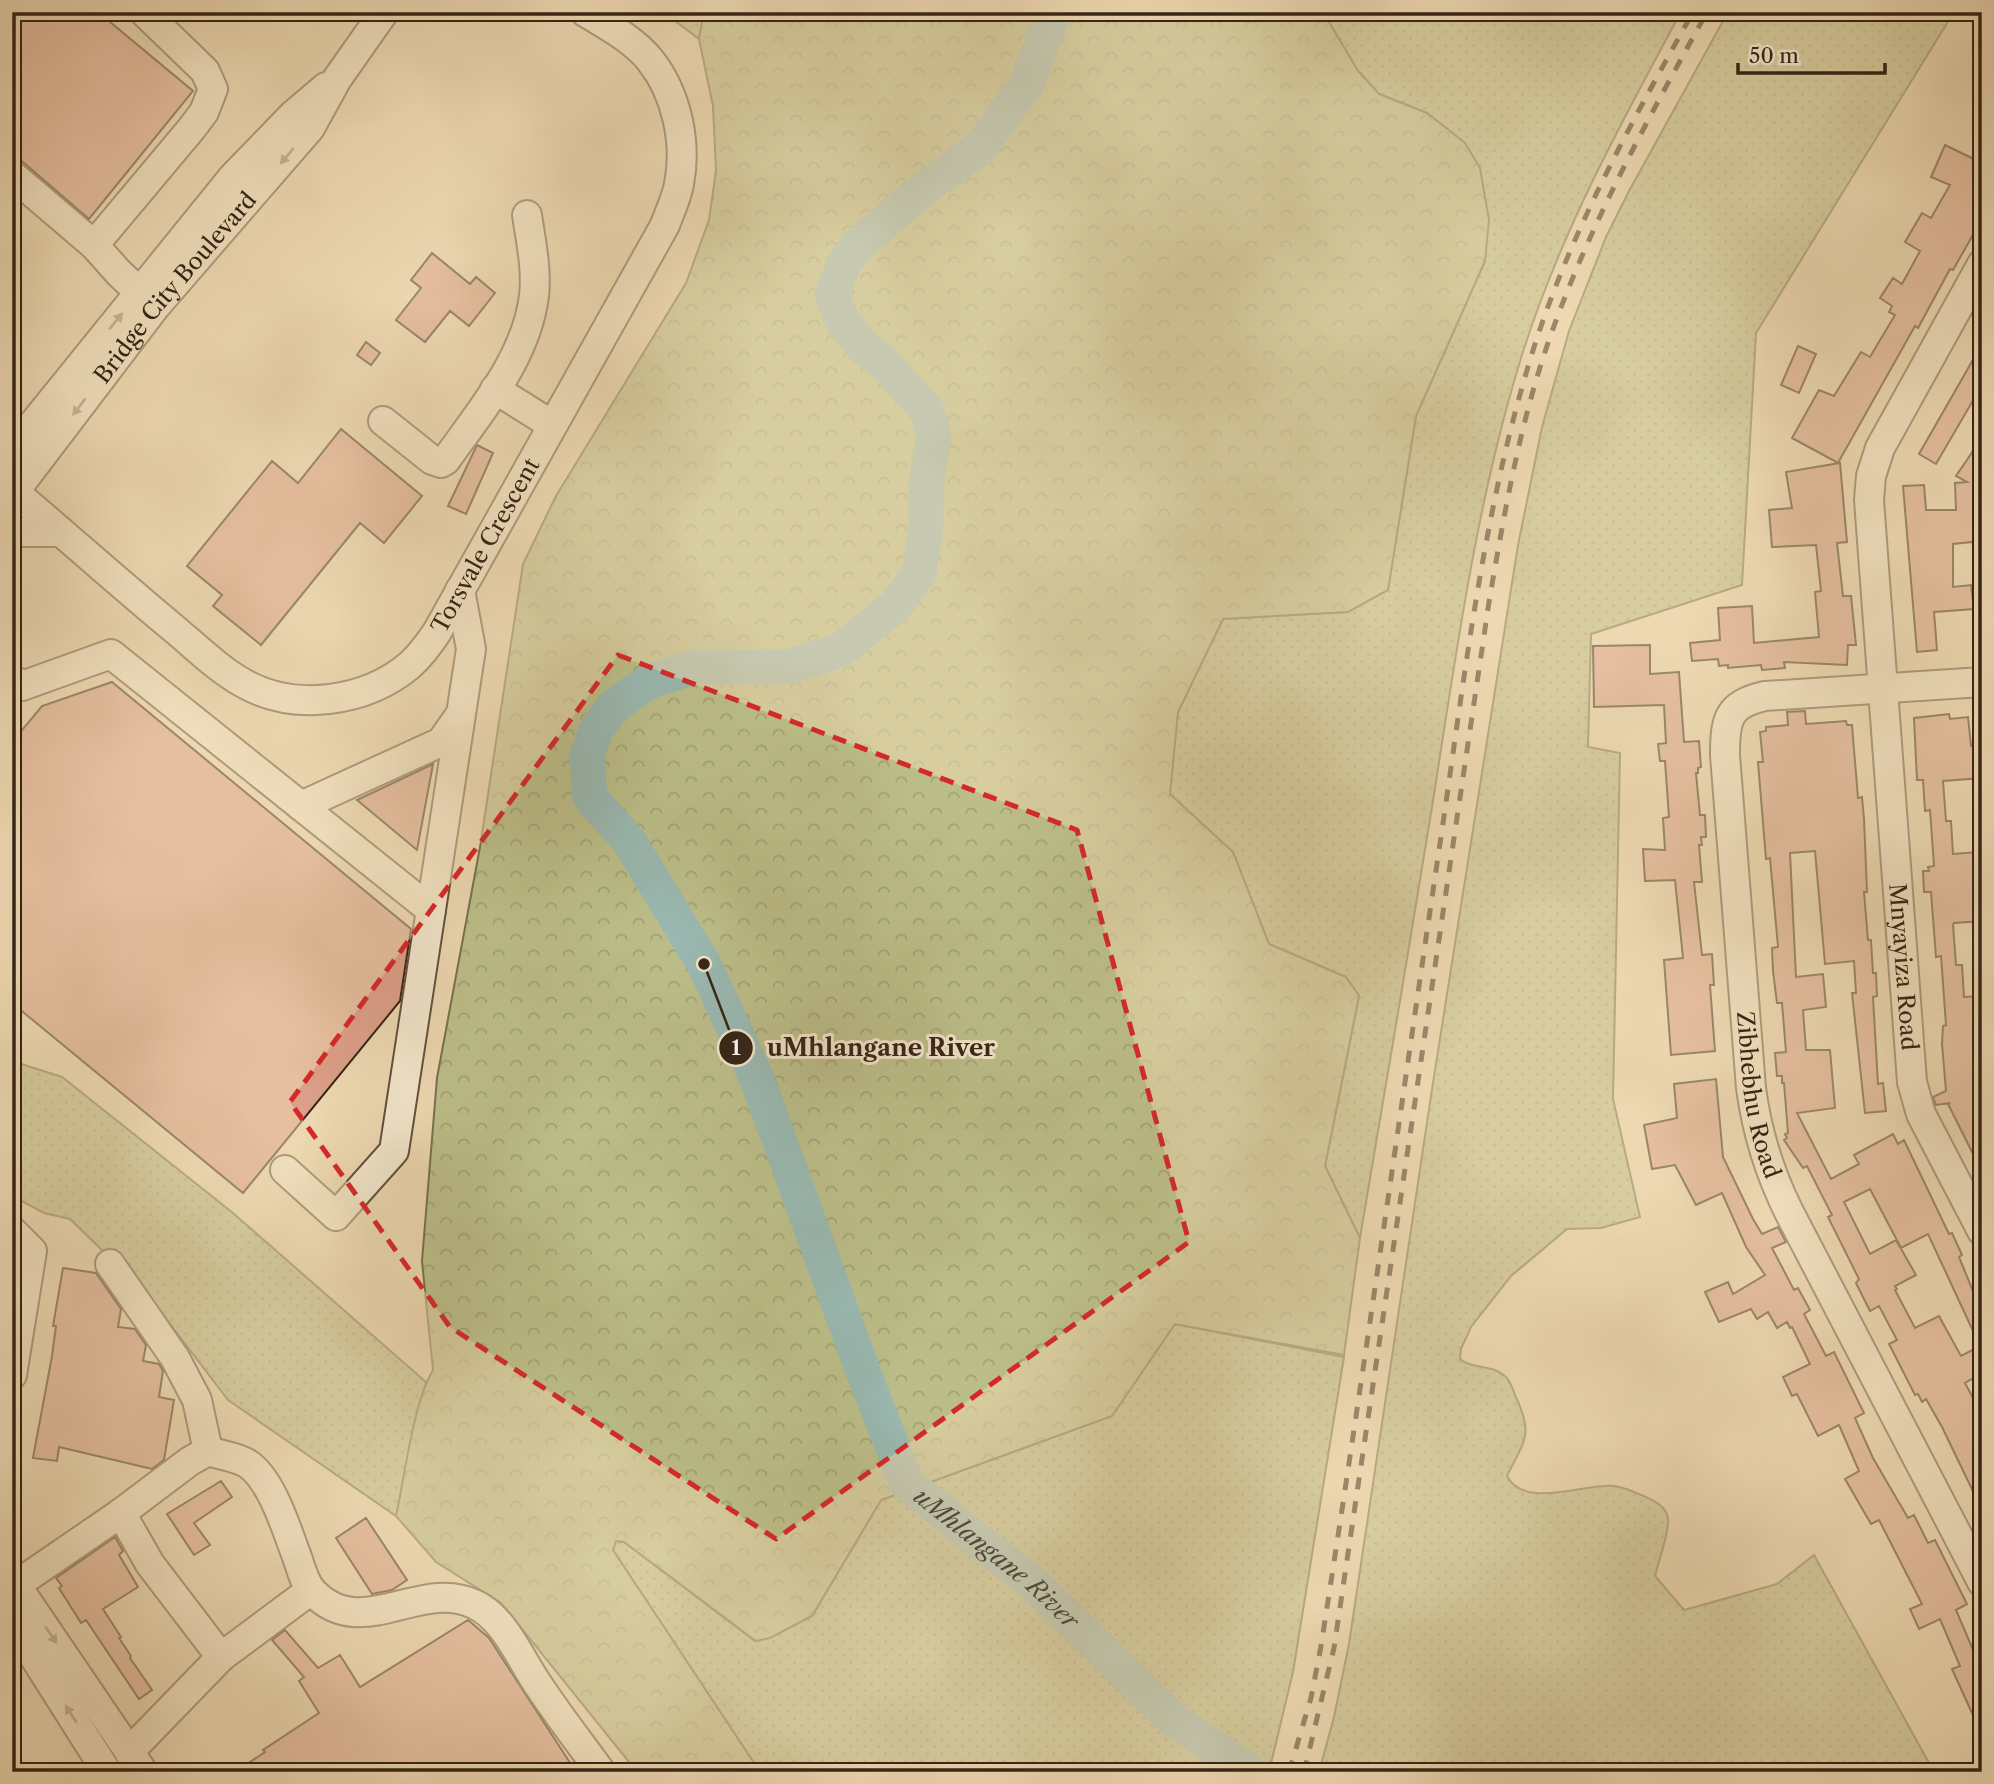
<svg xmlns="http://www.w3.org/2000/svg" width="1994" height="1784" font-family="'Libre Caslon Text',serif">
<style>
.grass{fill:url(#grass-dots);stroke:#787150;stroke-width:2}
.forest{fill:url(#forest-crowns);stroke:#787150;stroke-width:2}
.lines{fill:none;stroke-linecap:round;stroke-linejoin:round}
.river{stroke:#9ab9b2;stroke-width:35}
.building{fill:#dc9f89;stroke:#352416;stroke-width:2;fill-rule:evenodd}
.minor-casing{stroke:#63513d;stroke-width:32}
.minor{stroke:#f3e6cc;stroke-width:28}
.rail{stroke:#352416;stroke-width:5;stroke-dasharray:12 12;stroke-linecap:butt}
.oneway{fill:#948571}
.marked{fill:none;stroke:#d62828;stroke-width:5;stroke-dasharray:14 9;stroke-linejoin:round}
.labels{text-anchor:middle;dominant-baseline:central;stroke-width:6;stroke-linejoin:round;paint-order:stroke}
.street-label{font-size:23px;fill:#352416;stroke:#f3e6cc}
.water-label{font-size:24px;font-style:italic;fill:#4e493d;stroke:#f3e6cc}
.leader{fill:none;stroke:#352416;stroke-width:2.5}
.callout-dot{fill:#352416;stroke:#f3e6cc;stroke-width:2.5}
.mark-label{font-size:21px;text-anchor:middle;font-weight:bold;fill:#fff}
.callout-label{font-size:24px;text-anchor:middle;font-weight:bold;fill:#352416;stroke:#f3e6cc;stroke-width:6;stroke-linejoin:round;paint-order:stroke}
</style>
<defs>
<pattern id="grass-dots" width="8" height="8" patternUnits="userSpaceOnUse" patternTransform="scale(1.75)"><rect width="8" height="8" fill="#bcbe89"/><path d="M2 2h.1M6 6h.1" fill="none" stroke="#a2a376" stroke-width="1.8" stroke-linecap="round"/></pattern>
<pattern id="forest-crowns" width="20" height="18" patternUnits="userSpaceOnUse" patternTransform="scale(1.75)"><rect width="20" height="18" fill="#bcbe89"/><path d="M2 6a3 3 0 1 1 6 0M12 15a3 3 0 1 1 6 0" fill="none" stroke="#a2a376"/></pattern>
</defs>
<rect width="100%" height="100%" fill="#edd8b1"/>
<filter id="stains"><feTurbulence type="fractalNoise" baseFrequency=".00286" numOctaves="4"/><feColorMatrix values="0 0 0 0 .2 0 0 0 0 .09 0 0 0 0 .02 0 0 0 .5 -.17"/></filter>
<radialGradient id="worn" r=".72"><stop offset=".6" stop-color="#630" stop-opacity="0"/><stop offset="1" stop-color="#630" stop-opacity=".3"/></radialGradient>
<!-- grass -->
<path class="grass" d="M661,12H704L699,39L667,15Z
M1323,12H1681C1621,123 1560,234 1522,355C1476,502 1456,656 1432,807C1409,951 1384,1094 1360,1238L1325,1166L1359,996L1346,977L1269,944L1233,852L1169,794L1178,712L1223,619L1347,612L1388,589L1416,416L1485,261L1427,113L1379,94L1358,71Z
M1728,12H1954L1756,333L1742,585L1591,634L1588,747L1620,753L1613,1099L1640,1217L1601,1228L1567,1229L1511,1276L1471,1327L1461,1349L1460,1359C1473,1370 1492,1364 1505,1376C1510,1380 1513,1389 1515,1395C1534,1435 1525,1439 1507,1476C1525,1510 1584,1483 1614,1486C1628,1488 1642,1495 1654,1501C1663,1506 1669,1513 1668,1523C1667,1540 1659,1559 1655,1576L1684,1610L1777,1584L1814,1555L1934,1772H1319L1334,1717L1349,1644L1432,1089L1518,545L1542,427L1569,331L1606,237L1629,191Z
M12,1061L62,1077L233,1213L426,1382L396,1516L228,1400L147,1294L70,1219L44,1213L12,1196Z
M1175,1324L1344,1357L1293,1672L1269,1772H760L613,1550L615,1541L624,1542L755,1641L812,1616L881,1500L1112,1416Z"/>
<!-- forest -->
<path class="forest" d="M704,12H1323L1358,71L1379,94L1427,113L1465,143L1480,168L1489,220L1485,261L1416,416L1388,590L1348,612L1223,619L1178,712L1170,794L1233,852L1269,944L1346,977L1359,996L1325,1166L1360,1238L1344,1355L1175,1324L1112,1416L881,1500L812,1616L770,1638L756,1641L624,1542L616,1541L613,1550L760,1772H637L501,1603L436,1562L396,1516C405,1476 413,1403 433,1370L422,1261L437,1078L480,847L523,564L556,496L686,283L709,220L716,171L713,106L699,39Z"/>
<g class="lines">
<!-- river -->
<path class="river" id="s1" d="M1054,12L1026,85L981,147L916,195L857,246L843,266L832,295L842,320L862,346L883,362L928,412L934,438L926,483V527L919,574L895,606L841,650L788,667H695L650,681L615,705L596,730L587,756L590,797L629,841L704,964L758,1081L864,1374L907,1484L1036,1586L1176,1722L1250,1772"/>
</g>
<!-- building -->
<path class="building" d="M12,12H98L193,91L89,219L23,162L12,156Z
M1945,145L1982,163V219L1953,270L1950,269L1918,328L1915,326L1838,463L1792,438L1819,390L1834,396L1861,352L1870,357L1895,315L1889,312L1892,306L1880,298L1893,278L1902,284L1920,251L1905,242L1922,213L1931,218L1950,185L1931,177Z
M432,253L470,284L476,277L495,293L469,326L450,311L425,342L396,320L421,288L411,280Z
M366,342L380,353L371,365L357,355Z
M1982,344V385L1936,464L1919,454Z
M1798,346L1816,354L1799,393L1781,385Z
M341,429L422,496L384,543L360,523L261,645L213,606L222,595L187,566L272,461L298,483Z
M1982,438V541L1953,544V587L1971,585L1974,609L1934,612L1937,650L1917,652L1903,486L1924,485L1926,510H1956L1955,483L1967,482L1956,476Z
M477,445L493,453L466,514L448,506Z
M1840,463L1847,542L1837,543L1843,596H1851L1856,645H1848L1847,665L1784,662L1785,668L1762,670L1761,665L1728,668V665L1719,666L1718,659L1692,661L1690,643L1720,640L1718,608L1752,606L1754,643L1819,637L1815,592L1821,591L1816,545L1772,547L1769,510L1792,508L1786,472Z
M1650,645V674L1679,672L1684,742L1699,741L1701,767L1698,768V773H1696L1700,815H1705L1706,837H1701L1702,845H1699L1702,882H1694L1702,955L1712,954L1714,985H1710L1715,1051L1671,1055L1664,960L1683,958L1675,880L1645,881L1643,849L1665,850L1663,818L1669,817L1665,761H1660L1658,744L1666,743L1664,705L1594,707L1593,646Z
M112,682L411,929L400,1001L243,1193L12,1003V742L42,706Z
M1805,711L1806,724L1846,721L1847,725H1852L1858,798L1862,797L1864,819L1867,892H1864L1868,940H1871L1873,973H1876L1877,996L1873,997L1878,1084L1883,1083L1886,1111L1865,1113L1852,993H1856L1854,961L1825,964L1815,851L1790,853L1796,977L1823,974L1826,1007L1803,1010L1806,1050H1830L1835,1108L1797,1113L1831,1179L1859,1164L1854,1155L1893,1134L1898,1144L1904,1140L1949,1234L1952,1233L1962,1255L1959,1257L1975,1296L1982,1293V1373L1965,1383L1982,1415V1510L1942,1427L1926,1399L1922,1402L1918,1394L1915,1395L1889,1344L1897,1340L1879,1306L1870,1311L1856,1283L1859,1279L1828,1217L1832,1215L1807,1166L1803,1168L1784,1140L1787,1138L1785,1134L1788,1133L1784,1083H1782V1076H1777L1775,1053L1786,1052L1782,1003H1777L1773,971L1772,948L1778,947L1770,858L1766,859L1758,762H1763L1760,732L1766,731V727L1788,725L1787,712ZM1870,1189L1901,1248L1928,1234L1980,1346L1961,1356L1939,1316L1915,1328L1895,1290L1897,1289L1895,1286L1916,1275L1896,1240L1870,1254L1844,1202Z
M1949,714L1950,719L1968,717L1971,746L1982,745V778L1943,781L1946,821H1951L1953,854L1978,852L1982,921L1954,923L1953,925L1956,965H1962L1964,997L1982,996V1172L1948,1104L1950,1103L1936,1105L1933,1097L1946,1091L1942,1044L1943,1026L1946,1025L1941,956L1936,957L1931,892H1924L1923,871H1929L1928,867L1934,866L1930,810L1925,811L1923,780H1917L1914,718Z
M433,764L417,850L357,800Z
M1716,1079L1723,1157L1753,1219L1762,1234L1778,1227L1786,1242L1772,1248L1794,1290L1798,1288L1810,1310L1804,1314L1826,1356L1834,1352L1864,1413L1855,1418L1873,1458L1908,1518L1914,1515L1928,1543L1935,1540L1967,1604L1956,1610L1982,1671V1735L1952,1669L1960,1666L1940,1619L1919,1629L1910,1609L1922,1604L1879,1520L1871,1524L1845,1479L1859,1471L1839,1425L1818,1436L1797,1394L1792,1396L1783,1377L1810,1364L1792,1327L1790,1328L1787,1322L1777,1328L1768,1312L1757,1319L1751,1309L1719,1322L1705,1292L1728,1282L1733,1294L1765,1275L1746,1247L1722,1193L1696,1205L1675,1165L1652,1169L1644,1125L1677,1118L1674,1084Z
M63,1268L96,1273L121,1309L118,1327L135,1329L146,1345L143,1361L159,1364L163,1371L159,1397L174,1400L164,1460L152,1469L59,1447L57,1461L33,1458L52,1356L56,1326H53Z
M221,1481L232,1497L194,1523L210,1545L194,1555L167,1514Z
M366,1518L407,1580L392,1590L372,1594L336,1538Z
M115,1537L123,1551L119,1555L138,1587L103,1609L121,1637L119,1638L131,1656L130,1658L152,1690L139,1699L86,1620L81,1623L59,1588L62,1586L56,1578Z
M468,1620L489,1638L576,1772H235L265,1752L263,1750L319,1713L299,1681L304,1677L272,1640L285,1630L318,1668L340,1655L360,1687Z"/>
<g class="lines">
<!-- minor casing -->
<g class="minor-casing">
<g id="minor">
<path d="M12,175L94,245L119,273L153,305"/>
<path d="M94,245L192,128L204,112L213,89L205,71L144,12"/>
<path id="s2" d="M1982,264L1880,448L1871,476L1869,500L1912,1082L1921,1114L1982,1231"/>
<path d="M495,389L552,425"/>
<path d="M383,421L432,460L441,463L446,460C481,410 526,359 534,296C537,269 531,242 527,215"/>
<path d="M12,450L232,178L293,115L326,87"/>
<path id="s3" d="M12,490C68,537 122,586 178,632C199,650 221,671 245,684C296,712 366,702 410,665C421,655 429,644 437,632L665,225C670,211 677,197 679,184C687,143 677,94 650,60C634,40 608,26 585,12"/>
<path id="s4" d="M12,495L155,307L310,128L337,79L384,12"/>
<path d="M12,532H60"/>
<path d="M12,679L22,686L111,654L431,910"/>
<path id="s5" d="M1982,682L1765,696C1728,704 1725,719 1725,755L1751,1088C1757,1133 1769,1172 1789,1212L1982,1582"/>
<path d="M301,806L441,742L460,715"/>
<path d="M285,1170L336,1216L394,1151L471,649L460,590"/>
<path d="M12,1231L32,1251L12,1375"/>
<path d="M110,1264L175,1358L197,1400L208,1451"/>
<path d="M121,1513L150,1564L221,1657"/>
<path d="M12,1579L143,1772"/>
<path d="M16,1585L121,1513L190,1461L208,1451C220,1455 238,1457 248,1464C272,1480 287,1531 297,1557C301,1568 304,1582 312,1591C361,1644 419,1578 474,1604C505,1618 520,1659 539,1686C558,1715 580,1743 601,1772"/>
<path d="M12,1622L107,1772"/>
<path d="M129,1752L221,1657L311,1590"/>
</g>
</g>
<!-- minor -->
<use href="#minor" class="minor"/>
<!-- rail -->
<path class="rail" d="M1289,1772L1311,1698L1321,1646C1362,1384 1399,1120 1438,857C1464,685 1482,508 1536,341C1574,225 1634,118 1693,12
M1304,1772L1334,1648L1489,602C1504,515 1519,427 1548,343C1588,227 1648,119 1707,12"/>
</g>
<!-- one-way arrows -->
<defs><path id="oneway-solid" d="M-6-.8H1V-3.2L6.5 0L1 3.2V.8H-6Z" transform="scale(1.75)"/></defs>
<g class="oneway">
<use href="#oneway-solid" transform="translate(287 156) rotate(130)"/>
<use href="#oneway-solid" transform="translate(116 321) rotate(-51)"/>
<use href="#oneway-solid" transform="translate(79 407) rotate(127)"/>
<use href="#oneway-solid" transform="translate(51 1635) rotate(56)"/>
<use href="#oneway-solid" transform="translate(71 1714) rotate(-123)"/>
</g>
<!-- marked area -->
<path d="M0 0H1994V1784H0ZM618,655L1077,830L1189,1242L776,1539L450,1327L290,1102Z" fill="#edd8b1" fill-opacity=".55" fill-rule="evenodd"/>
<path class="marked" d="M618,655L1077,830L1189,1242L776,1539L450,1327L290,1102Z"/>
<g class="labels">
<!-- street labels -->
<g class="street-label">
<text stroke="none"><textPath href="#s4" startOffset="264">Bridge City Boulevard</textPath></text>
<text stroke="none"><textPath href="#s3" startOffset="621">Torsvale Crescent</textPath></text>
<text stroke="none"><textPath href="#s2" startOffset="732">Mnyayiza Road</textPath></text>
<text stroke="none"><textPath href="#s5" startOffset="640">Zibhebhu Road</textPath></text>
</g>
<!-- water labels -->
<g class="water-label">
<text stroke="none"><textPath href="#s1" startOffset="2012">uMhlangane River</textPath></text>
</g>
</g>
<!-- callouts -->
<path class="leader" d="M704 964L736 1048"/>
<g class="callout-dot">
<circle cx="704" cy="964" r="7"/>
<circle cx="736" cy="1048" r="18"/>
</g>
<g class="mark-label">
<text x="736" y="1055">1</text>
</g>
<g class="callout-label">
<text x="881" y="1056">uMhlangane River</text>
</g>
<!-- margin -->
<rect width="1994" height="1784" fill="none" stroke="#edd8b1" stroke-width="42"/>
<rect x="14" y="14" width="1966" height="1756" fill="none" stroke="#352416" stroke-width="3.5"/>
<rect x="21" y="21" width="1952" height="1742" fill="none" stroke="#352416" stroke-width="2"/>
<!-- scale -->
<path d="M1738 63v10h147v-10" fill="none" stroke="#352416" stroke-width="3.5"/>
<text x="1749" y="63" font-size="21" fill="#352416" stroke="#f3e6cc" stroke-width="5" paint-order="stroke">50 m</text>
<rect width="100%" height="100%" filter="url(#stains)"/>
<rect width="100%" height="100%" fill="url(#worn)"/>
</svg>
